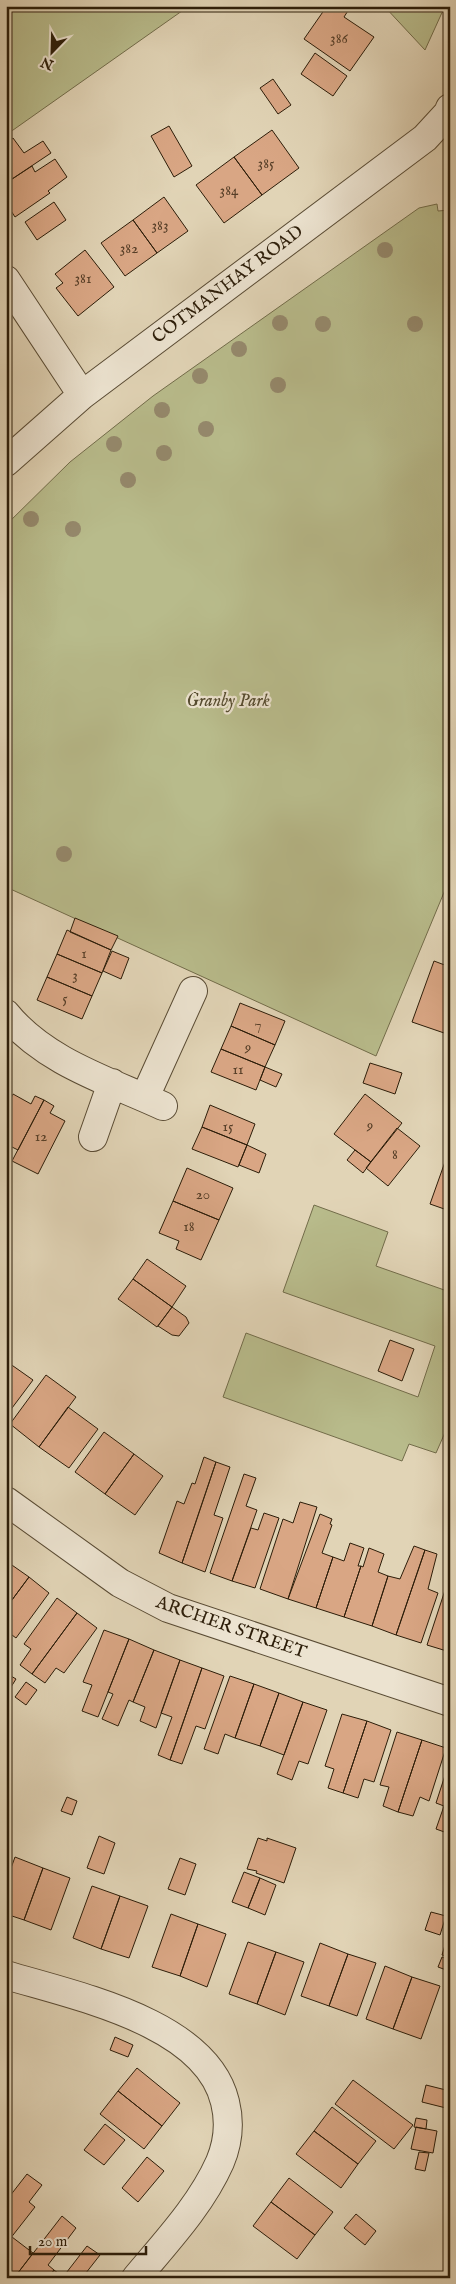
<svg xmlns="http://www.w3.org/2000/svg" width="456" height="2284" font-family="'IM FELL English',serif">
<style>
.green{fill:#b8bb8b;stroke:#726c4a}
.building{fill:#d9a684;stroke:#2c1d09}
.lines{fill:none;stroke-linecap:round;stroke-linejoin:round}
.minor-casing{stroke:#594b34;stroke-width:30}
.minor{stroke:#ece3d0;stroke-width:28}
.tree{fill:#95896c}
.labels{text-anchor:middle;dominant-baseline:central;stroke-width:4.5;stroke-linejoin:round;paint-order:stroke}
.number-label{font-size:15px;fill:#573f28}
.street-label{font-size:18px;fill:#2c1d09;stroke:#ece3d0}
.park-label{font-size:18px;font-style:italic;fill:#564c30;stroke:#ece3d0}
</style>
<rect width="100%" height="100%" fill="#e1d4b6"/>
<filter id="stains"><feTurbulence type="fractalNoise" baseFrequency=".004" numOctaves="4"/><feColorMatrix values="0 0 0 0 .2 0 0 0 0 .09 0 0 0 0 .02 0 0 0 .5 -.17"/></filter>
<radialGradient id="worn" r=".72"><stop offset=".6" stop-color="#630" stop-opacity="0"/><stop offset="1" stop-color="#630" stop-opacity=".3"/></radialGradient>
<!-- green -->
<path class="green" d="M6,6H189L6,135Z
M384,6H445L425,50Z
M437,204L438,211L450,210V878L376,1056L6,887V525L70,462L153,396L419,208Z
M314,1205L388,1232L376,1266L450,1292V1428H447L436,1453L409,1444L402,1461L223,1397L246,1333L418,1397L435,1346L283,1292Z"/>
<!-- building -->
<path class="building" d="M327,6H351L344,17L374,37L350,71L304,39Z
M315,53L347,76L333,96L301,74Z
M273,79L291,105L278,114L260,88Z
M169,126L192,166L174,177L151,136Z
M272,130L299,168L262,195L234,157Z
M13,138L24,153L43,141L51,153L6,183V143Z
M234,157L262,195L224,223L196,185Z
M55,159L67,177L48,191L50,193L15,217L6,203V183L32,166L35,172Z
M164,197L188,231L157,253L133,220Z
M54,202L66,220L37,240L25,222Z
M133,220L157,253L125,276L101,243Z
M85,250L114,287L78,316L56,288L63,283L55,274Z
M75,918L118,936L111,950L70,932Z
M67,930L111,950L102,973L57,954Z
M112,951L129,958L121,979L103,971Z
M57,954L102,973L92,996L47,977Z
M434,961L450,967V1035L412,1022Z
M47,977L92,996L82,1019L37,1000Z
M240,1003L285,1021L275,1045L231,1026Z
M231,1026L275,1045L265,1067L221,1049Z
M221,1049L265,1067L256,1090L211,1072Z
M370,1063L402,1073L395,1094L363,1083Z
M265,1067L282,1074L276,1087L260,1080Z
M13,1094L31,1104L35,1096L44,1100L18,1150L6,1144V1108Z
M365,1094L402,1123L371,1162L334,1134Z
M44,1100L54,1106L50,1113L65,1121L38,1174L12,1161Z
M210,1105L255,1124L247,1145L202,1127Z
M202,1127L247,1145L238,1167L192,1149Z
M397,1128L420,1146L388,1186L366,1168Z
M247,1145L266,1154L259,1173L239,1165Z
M355,1150L371,1162L363,1173L347,1160Z
M446,1159L450,1160V1211L430,1204Z
M187,1168L233,1188L219,1220L173,1201Z
M173,1201L219,1220L201,1260L176,1249L179,1241L159,1233Z
M147,1259L186,1286L172,1307L133,1279Z
M133,1279L172,1307L157,1327L118,1299Z
M172,1307L186,1317L189,1323L179,1336L172,1335L158,1326Z
M390,1340L414,1349L402,1381L378,1371Z
M6,1361L33,1380L6,1416Z
M46,1375L76,1397L39,1447L10,1424Z
M68,1407L98,1429L69,1468L39,1447Z
M104,1432L134,1454L105,1494L75,1472Z
M134,1454L163,1476L135,1515L105,1494Z
M204,1457L216,1462L182,1563L159,1553L177,1501L184,1504L192,1483L195,1484Z
M216,1462L230,1467L214,1515L223,1518L205,1572L182,1563Z
M244,1474L256,1478L246,1506L257,1510L232,1581L210,1573Z
M300,1502L317,1507L288,1599L260,1589L283,1519L293,1523Z
M264,1513L279,1518L255,1588L232,1581L251,1528L258,1530Z
M320,1514L332,1519L330,1524L332,1525L322,1553L333,1557L316,1608L288,1599Z
M350,1543L364,1548L358,1566H361L344,1617L316,1608L333,1557L344,1561Z
M414,1546L425,1550L396,1635L372,1626L388,1576L400,1579Z
M369,1548L384,1554L378,1572L388,1576L372,1626L344,1617L361,1566L363,1567Z
M425,1550L437,1554L428,1589L438,1593L421,1643L396,1635Z
M9,1563L29,1577L6,1608V1567Z
M450,1575V1652L427,1645Z
M29,1577L49,1593L16,1638L8,1632L6,1634V1608Z
M57,1598L77,1613L32,1674L20,1665L31,1649L24,1644Z
M77,1613L97,1628L64,1673L56,1668L45,1683L32,1674Z
M104,1630L129,1639L98,1717L82,1711L92,1685L83,1682Z
M129,1639L154,1650L133,1702L129,1700L118,1726L102,1719L113,1694L108,1692Z
M154,1650L180,1660L156,1728L140,1721L145,1707L133,1702Z
M180,1660L202,1668L170,1760L158,1755L172,1717L161,1713Z
M202,1668L224,1676L205,1729L196,1726L182,1764L170,1760Z
M6,1673L16,1679L6,1695Z
M230,1676L254,1684L235,1738L225,1734L218,1754L204,1749Z
M26,1682L37,1690L26,1705L15,1697Z
M254,1684L279,1693L260,1746L235,1738Z
M279,1693L303,1702L284,1755L260,1746Z
M303,1702L327,1710L308,1764L299,1761L292,1780L277,1774Z
M342,1714L367,1721L343,1793L328,1788L334,1769L325,1766Z
M367,1721L391,1730L374,1782L364,1779L358,1798L343,1793Z
M397,1732L422,1740L398,1812L383,1806L389,1787L380,1785Z
M422,1740L446,1748L429,1801L420,1797L413,1816L398,1812Z
M450,1760V1834L436,1829L444,1806L436,1803Z
M67,1797L77,1801L72,1815L61,1811Z
M99,1836L115,1843L104,1874L87,1868Z
M258,1838L267,1841V1838L296,1848L284,1883L256,1873L257,1871L247,1869Z
M15,1857L43,1868L24,1920L6,1914V1882Z
M180,1858L196,1864L185,1895L168,1889Z
M43,1868L70,1878L51,1930L24,1920Z
M244,1872L260,1878L248,1908L232,1902Z
M260,1878L276,1885L265,1915L248,1908Z
M92,1886L120,1896L101,1949L73,1938Z
M120,1896L148,1906L129,1958L101,1949Z
M431,1912L446,1916L440,1935L425,1930Z
M171,1914L198,1924L180,1976L152,1967Z
M198,1924L226,1934L207,1987L180,1976Z
M248,1942L276,1952L257,2004L229,1994Z
M320,1943L348,1954L329,2006L301,1996Z
M445,1945L450,1946V1957L442,1955Z
M276,1952L304,1962L285,2015L257,2004Z
M348,1954L376,1963L357,2016L329,2006Z
M442,1957L450,1960L449,1971L438,1967Z
M385,1966L412,1977L393,2029L366,2019Z
M412,1977L440,1986L421,2039L393,2029Z
M115,2037L133,2045L128,2057L110,2050Z
M137,2068L180,2103L162,2126L118,2091Z
M353,2080L413,2125L394,2149L335,2104Z
M426,2085L450,2091V2109L422,2102Z
M118,2091L162,2126L144,2149L100,2114Z
M332,2107L376,2141L358,2164L314,2131Z
M416,2118L427,2120L426,2129L414,2127Z
M105,2124L125,2140L104,2165L84,2150Z
M416,2127L437,2131L433,2153L411,2149Z
M314,2131L358,2164L341,2188L296,2154Z
M419,2152L429,2153L425,2171L415,2169Z
M147,2157L164,2171L138,2202L122,2188Z
M27,2174L42,2185L29,2202L35,2207L6,2244V2201Z
M289,2178L333,2212L315,2235L271,2202Z
M271,2202L315,2235L297,2259L253,2226Z
M356,2214L376,2231L365,2245L344,2228Z
M62,2216L76,2228L48,2265L54,2270L48,2278H14Z
M12,2237L33,2253L14,2278H6V2244Z
M87,2246L100,2255L82,2278H48L54,2270L63,2277Z"/>
<g class="lines">
<!-- minor casing -->
<g class="minor-casing">
<path id="minor" d="M6,280L82,395
M6,462L82,395L425,138L448,113L450,108
M6,1014C45,1062 109,1081 163,1106
M145,1097L193,991
M93,1137L112,1083
M6,1501L120,1583L168,1608L450,1702
M6,1975C75,1996 206,2022 225,2102C230,2122 228,2143 220,2162C201,2205 166,2242 136,2278"/>
</g>
<!-- minor -->
<use href="#minor" class="minor"/>
</g>
<!-- trees -->
<g class="tree">
<circle cx="385" cy="250" r="8"/>
<circle cx="280" cy="323" r="8"/>
<circle cx="323" cy="324" r="8"/>
<circle cx="415" cy="324" r="8"/>
<circle cx="239" cy="349" r="8"/>
<circle cx="200" cy="376" r="8"/>
<circle cx="278" cy="385" r="8"/>
<circle cx="162" cy="410" r="8"/>
<circle cx="206" cy="429" r="8"/>
<circle cx="114" cy="444" r="8"/>
<circle cx="164" cy="453" r="8"/>
<circle cx="128" cy="480" r="8"/>
<circle cx="31" cy="519" r="8"/>
<circle cx="73" cy="529" r="8"/>
<circle cx="64" cy="854" r="8"/>
</g>
<g class="labels">
<!-- number labels -->
<g class="number-label">
<text x="339" y="38">386</text>
<text x="266" y="163">385</text>
<text x="229" y="190">384</text>
<text x="160" y="225">383</text>
<text x="129" y="248">382</text>
<text x="83" y="278">381</text>
<text x="84" y="953">1</text>
<text x="75" y="975">3</text>
<text x="65" y="998">5</text>
<text x="258" y="1024">7</text>
<text x="248" y="1047">9</text>
<text x="238" y="1069">11</text>
<text x="370" y="1125">9</text>
<text x="228" y="1126">15</text>
<text x="41" y="1136">12</text>
<text x="395" y="1154">8</text>
<text x="203" y="1194">20</text>
<text x="189" y="1226">18</text>
</g>
<!-- street labels -->
<g class="street-label">
<text transform="translate(228 285) rotate(-37)">COTMANHAY ROAD</text>
<text transform="translate(231 1628) rotate(19)">ARCHER STREET</text>
</g>
<!-- park labels -->
<g class="park-label">
<text x="228" y="701">Granby Park</text>
</g>
</g>
<!-- margin -->
<rect width="456" height="2284" fill="none" stroke="#e1d4b6" stroke-width="25"/>
<rect x="8" y="8" width="441" height="2269" fill="none" stroke="#2c1d09" stroke-width="2.5"/>
<rect x="12" y="12" width="431" height="2259" fill="none" stroke="#2c1d09"/>
<!-- north arrow -->
<g transform="translate(52 52) rotate(203)" stroke="#ece3d0" stroke-width="4" paint-order="stroke">
<path d="M0-4L9 19L0 12L-9 19Z" fill="#2c1d09"/>
<text y="-8" font-size="14" font-weight="bold" text-anchor="middle" fill="#2c1d09">N</text>
</g>
<!-- scale -->
<path d="M30 2246v8h116v-8" fill="none" stroke="#2c1d09" stroke-width="2.5"/>
<text x="38" y="2246" font-size="15" fill="#2c1d09" stroke="#ece3d0" stroke-width="4" paint-order="stroke">20 m</text>
<rect width="100%" height="100%" filter="url(#stains)"/>
<rect width="100%" height="100%" fill="url(#worn)"/>
</svg>
